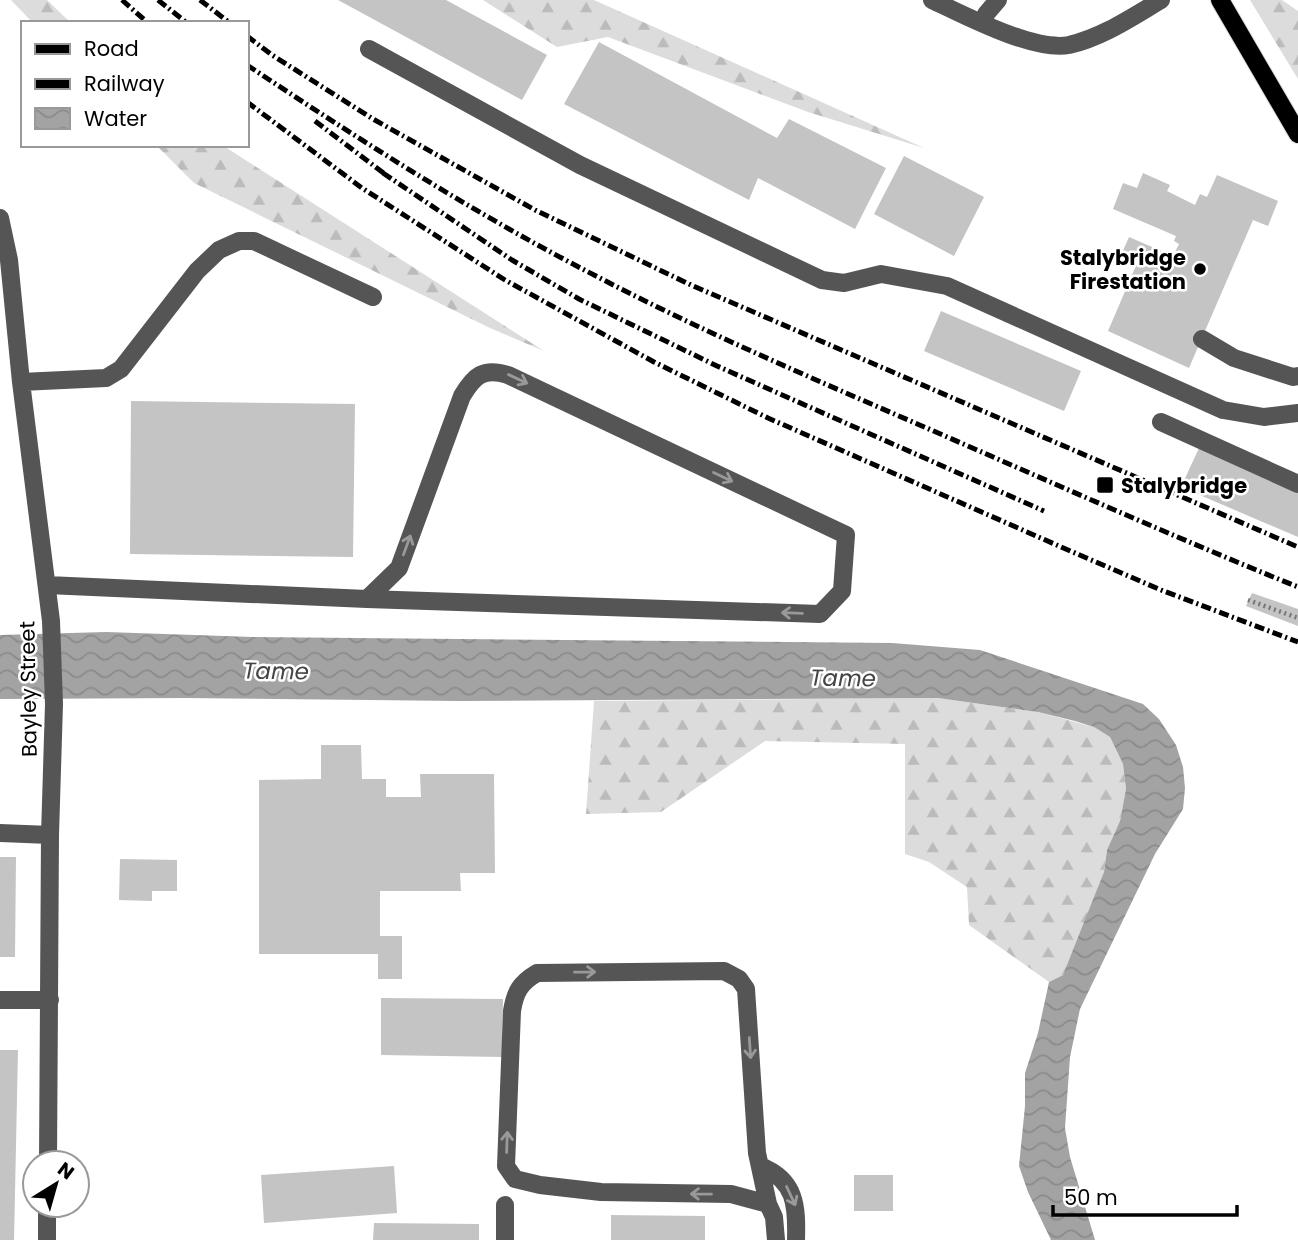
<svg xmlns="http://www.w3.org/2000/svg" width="1298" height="1240" font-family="Poppins,sans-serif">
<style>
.forest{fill:url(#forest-firs)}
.water{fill:url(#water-waves)}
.building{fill:#c4c4c4}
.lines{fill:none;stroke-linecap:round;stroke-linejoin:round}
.major-casing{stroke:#dbdbdb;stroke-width:20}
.path{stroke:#777;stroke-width:4.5;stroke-dasharray:2 3.5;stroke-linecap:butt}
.minor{stroke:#555;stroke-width:18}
.major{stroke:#000;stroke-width:18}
.rail{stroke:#000;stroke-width:5;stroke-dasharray:10 3.5 2 3.5;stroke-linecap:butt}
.oneway{stroke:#999}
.poi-dot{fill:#000;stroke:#fff;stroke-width:2.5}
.labels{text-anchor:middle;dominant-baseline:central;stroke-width:5;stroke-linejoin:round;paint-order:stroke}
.poi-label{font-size:21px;font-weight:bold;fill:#000;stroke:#fff;text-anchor:end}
.street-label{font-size:21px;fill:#000;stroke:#fff}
.water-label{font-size:23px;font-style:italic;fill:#444;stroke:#fff}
</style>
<defs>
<pattern id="forest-firs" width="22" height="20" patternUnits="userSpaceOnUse" patternTransform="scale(1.75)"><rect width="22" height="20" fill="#dcdcdc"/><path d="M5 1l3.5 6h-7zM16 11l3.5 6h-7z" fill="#bbb"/></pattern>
<pattern id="water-waves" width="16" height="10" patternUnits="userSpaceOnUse" patternTransform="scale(1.75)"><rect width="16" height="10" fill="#a3a3a3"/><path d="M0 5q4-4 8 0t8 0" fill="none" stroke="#8b8b8b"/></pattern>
</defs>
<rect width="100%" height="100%" fill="#fff"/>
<!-- forest -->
<path class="forest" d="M11,0H47L71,23H33Z
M483,0H594L924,148L808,112L608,37L557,47Z
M1250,0H1282L1298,11V79Z
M156,145H222L544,351L490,328L194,183Z
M938,698L1038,712L1094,727L1110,737L1123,764L1126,789L1120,821L1107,850L1104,872L1094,900L1063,975L1049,982L969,925L967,887L929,862L905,854V744L765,741L661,812L586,814L594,701Z"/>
<!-- water -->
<path class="water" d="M106,632L253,637L892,643L980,650L1143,704L1159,719L1176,745L1183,767L1185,788L1183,809L1155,854L1080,1009L1070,1057L1065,1128L1070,1157L1095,1240H1051L1028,1192L1019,1166L1025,1106V1073L1038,1033L1049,982L1063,975L1104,872L1107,850L1120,821L1126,789L1123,764L1110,737L1094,727L1075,721L1038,712L938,698L460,701L185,698L0,699V635Z"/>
<!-- building -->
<path class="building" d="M338,0H446L547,55L522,100Z
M599,42L777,138L789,119L886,168L855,229L758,178L749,200L564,104Z
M904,156L984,197L954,256L874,214Z
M1143,173L1170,185L1167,191L1195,205L1200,194L1207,197L1217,175L1278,201L1268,226L1253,220L1189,368L1108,331L1138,261L1122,253L1129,237L1166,253L1159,267L1166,270L1179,244L1174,241L1176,236L1113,209L1123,183L1137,188Z
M941,311L1081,371L1064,411L924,351Z
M131,401L355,404L353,557L130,554Z
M1199,448L1298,492V537L1181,487Z
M1252,593L1298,609V626L1246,606Z
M321,745H361L362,779H386V797H421L420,774H494L495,873H460L461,891H380V936H402V979H378V954H259V780L321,779Z
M0,857H16L15,957H0Z
M120,859L177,860V891H152V901L119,900Z
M381,998L503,999L502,1057L381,1055Z
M0,1050H18L14,1240H0Z
M394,1166L397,1213L264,1223L261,1175Z
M854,1175H893V1211H854Z
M611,1215L705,1216V1240H611Z
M374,1223L479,1224V1240H373Z"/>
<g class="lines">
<!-- major casing -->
<g class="major-casing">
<path id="major" d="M1220,0L1298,134"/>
</g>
<!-- path -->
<path class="path" d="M1248,600L1298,618"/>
<!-- minor -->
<path class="minor" d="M932,0C964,15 1034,52 1069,45C1103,37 1132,17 1161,0
M983,23L986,14L998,0
M369,49L580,165L822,280L844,283L881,274L947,286L1223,410L1264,417L1298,413
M0,218L9,260L21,382L51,621L54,704L50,835L48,1163
M1202,339L1234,358L1293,377L1298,376
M21,382L106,378L121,369L197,271L219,250L239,241H254L373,297
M1161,422L1298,484
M47,585L367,599L820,614L842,591L846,535L508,375C483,367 474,376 462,396L399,568L367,599
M0,833L50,835
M0,1000H50
M760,1166C796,1180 797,1206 796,1240
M768,1204L731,1194L601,1192L540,1185L515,1179L506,1166L512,1011C515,992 520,983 537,973L724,971L739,979L746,989L757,1153L768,1204L774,1217L776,1240
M505,1205V1240
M47,1240V1205"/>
<!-- major -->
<use href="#major" class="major"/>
<!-- rail -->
<path class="rail" d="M122,0L148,23
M158,0L187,23
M200,0L230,23
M247,36L272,55L373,119L535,210L691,285L1298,547
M247,65C360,140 475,214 596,276C709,335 828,385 945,436C1062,487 1179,539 1298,587
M247,102L362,188L505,280L654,362L768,418L1068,550L1161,590L1298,642
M315,121L390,178
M383,173L512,260L579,299L717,366L1044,511"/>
</g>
<!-- one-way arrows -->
<defs><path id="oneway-shaft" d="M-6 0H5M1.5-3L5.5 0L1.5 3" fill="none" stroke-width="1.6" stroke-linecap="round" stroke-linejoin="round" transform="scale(1.75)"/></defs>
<g class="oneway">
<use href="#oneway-shaft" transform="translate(518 379) rotate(25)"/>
<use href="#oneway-shaft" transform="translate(723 477) rotate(25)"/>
<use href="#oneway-shaft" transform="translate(407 545) rotate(-70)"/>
<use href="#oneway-shaft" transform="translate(792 613) rotate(-178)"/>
<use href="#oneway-shaft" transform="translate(585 972) rotate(-1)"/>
<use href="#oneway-shaft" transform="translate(750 1048) rotate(86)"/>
<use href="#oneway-shaft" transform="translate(507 1142) rotate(-88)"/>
<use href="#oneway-shaft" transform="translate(701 1194) rotate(-179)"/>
<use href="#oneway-shaft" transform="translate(791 1196) rotate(65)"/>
</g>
<!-- markers -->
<g class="poi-dot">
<circle cx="1200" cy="269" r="7"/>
<rect x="1096" y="476" width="18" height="18" rx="3.5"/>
</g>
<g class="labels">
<!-- poi labels -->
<g class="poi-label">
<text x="1186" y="257">Stalybridge<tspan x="1186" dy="24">Firestation</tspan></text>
<text x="1121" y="485" text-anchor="start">Stalybridge</text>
</g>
<!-- street labels -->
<g class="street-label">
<text transform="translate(28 689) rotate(-91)">Bayley Street</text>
</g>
<!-- water labels -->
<g class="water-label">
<text transform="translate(276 671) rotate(1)">Tame</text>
<text transform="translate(843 678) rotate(1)">Tame</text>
</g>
</g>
<!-- legend -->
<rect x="21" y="21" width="228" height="126" fill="#ffffff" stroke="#999999" stroke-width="2"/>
<rect x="35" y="44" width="35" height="10" fill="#000000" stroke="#999999" stroke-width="2"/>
<text x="84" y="56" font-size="21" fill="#000000">Road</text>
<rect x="35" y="79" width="35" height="10" fill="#000000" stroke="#999999" stroke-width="2"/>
<text x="84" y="91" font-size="21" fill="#000000">Railway</text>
<rect x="35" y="108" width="35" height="21" fill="url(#water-waves)" stroke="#999999" stroke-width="2"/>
<text x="84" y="126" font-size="21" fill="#000000">Water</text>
<!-- north arrow -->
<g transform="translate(56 1184) rotate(37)"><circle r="33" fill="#ffffff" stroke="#999999" stroke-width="2"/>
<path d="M0-5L12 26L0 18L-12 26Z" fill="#000000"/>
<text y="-10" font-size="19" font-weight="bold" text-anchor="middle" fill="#000000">N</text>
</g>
<!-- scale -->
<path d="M1053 1205v10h184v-10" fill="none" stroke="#000000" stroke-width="3.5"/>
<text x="1064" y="1205" font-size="21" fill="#000000" stroke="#ffffff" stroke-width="5" paint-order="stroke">50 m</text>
</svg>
